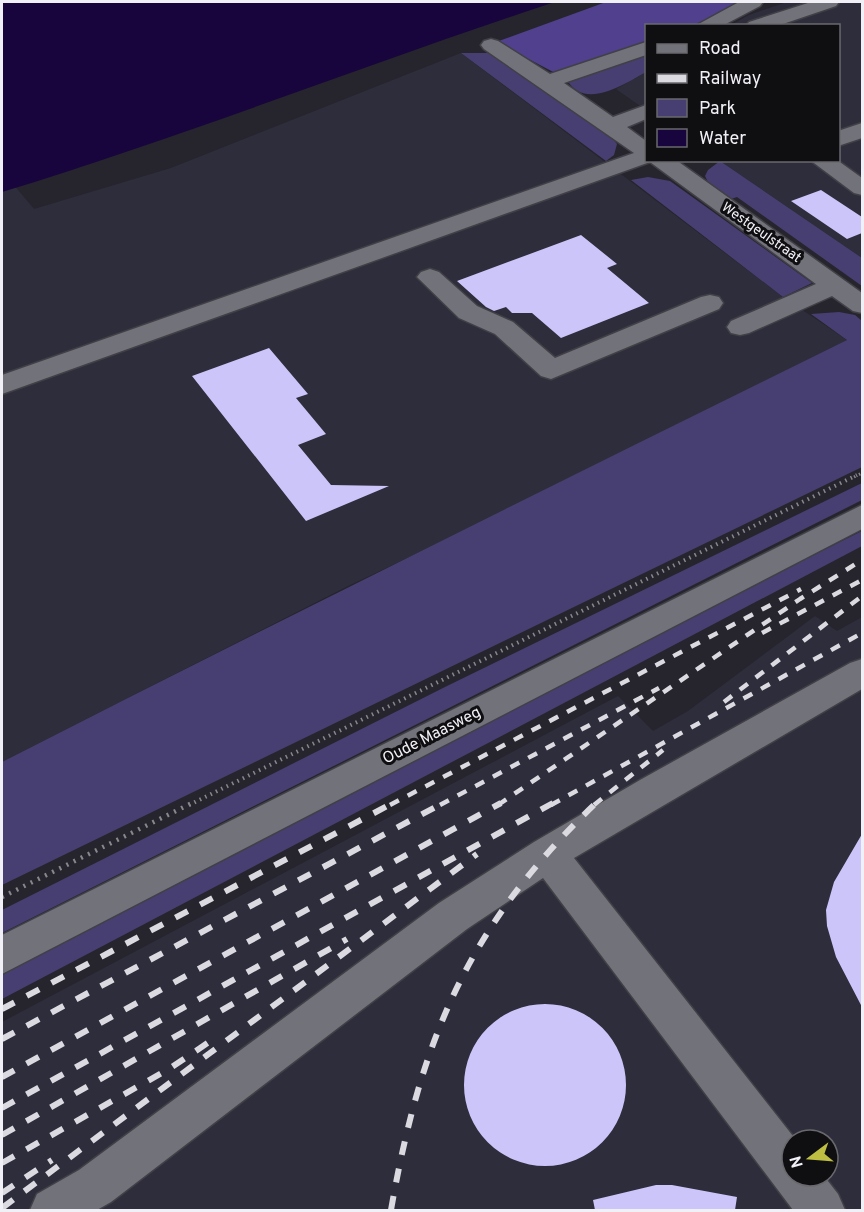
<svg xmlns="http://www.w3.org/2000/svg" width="864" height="1212" font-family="Overpass,sans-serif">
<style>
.built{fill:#2e2d3b;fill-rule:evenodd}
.green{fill:#473f72}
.forest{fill:#50408e}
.water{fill:#18053e}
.building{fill:#cbc5fa}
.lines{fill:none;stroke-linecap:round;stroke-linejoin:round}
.minor-casing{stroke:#414046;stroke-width:3}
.path-far2{stroke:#88878e;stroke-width:3;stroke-dasharray:1.5 4;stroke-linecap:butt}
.path-far1{stroke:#88878e;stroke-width:4;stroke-dasharray:1.5 4.5;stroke-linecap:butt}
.path{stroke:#88878e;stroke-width:4.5;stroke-dasharray:2 6;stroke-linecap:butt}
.minor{fill:#72727b;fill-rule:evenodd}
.rail-far1{stroke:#dbdae0;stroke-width:4.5;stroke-dasharray:10 10;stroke-linecap:butt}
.rail{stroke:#dbdae0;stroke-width:6;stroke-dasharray:14 14;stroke-linecap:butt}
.labels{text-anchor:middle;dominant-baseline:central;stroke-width:6;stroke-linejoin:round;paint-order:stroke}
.far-street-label{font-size:14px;fill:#f1f0f6;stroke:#0f0f12}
.street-label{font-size:16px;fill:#f1f0f6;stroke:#0f0f12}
</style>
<rect width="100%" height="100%" fill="#26252d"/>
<!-- built -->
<path class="built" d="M787,2H862V258L720,161L838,160V26L731,25L749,15Z
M461,53L783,297L847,340L482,523L348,586L2,762V171L34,209L171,168Z
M646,72V110L616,89Z
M815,616L837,631L862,617V1210H2V1022L618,696L653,731L688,711ZM792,1140H828V1176H792Z"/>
<!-- green -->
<path class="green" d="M646,50V72C626,83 585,111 567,80Z
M461,53H489L613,139L617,144L614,155L606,161Z
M720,161L862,258V286L737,197L728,200L709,184L705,176L708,170Z
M648,177L670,181L812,283L783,297L631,180Z
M839,312L855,315L862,321V467L2,885V762C282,619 564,480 847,340L811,314Z
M862,483V500L2,933V910L447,686Z
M862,531V546L2,999V962L233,842Z"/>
<!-- forest -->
<path class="forest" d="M606,2H745L701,25L646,26V47L559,75L496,42Z"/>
<!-- water -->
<path class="water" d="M2,2H555C370,63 188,135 2,192Z"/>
<!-- building -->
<path class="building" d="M821,190L862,217V233L847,239L791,201Z
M581,235L617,264L607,268L649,303L561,338L532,313H512L506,307L494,311L486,307L457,281Z
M269,348L308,394L296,398L326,434L298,445L331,485L389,486L306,521L192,376Z
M862,834V1007L836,957L827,926L826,910L834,882Z
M464 1085a81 81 0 1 1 162 0a81 81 0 1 1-162 0Z
M656,1185H672L737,1197L735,1210H595L593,1200Z"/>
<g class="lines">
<!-- minor casing -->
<g class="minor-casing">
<path id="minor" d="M739,2H763L760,6L722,26H695Z
M811,2H839L836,6L777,26H746L749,22Z
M491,39L498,41L550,74L646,42V55L564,83L613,117L646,105V119L627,127L646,141V160H676L862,293V313L853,311L832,296L749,333L740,335L731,333L727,327L731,321L816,284L650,162L2,394V375L634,153L484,49L481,45L484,41Z
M862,123V138L838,146V131Z
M810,160H837L862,178V195L854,193Z
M430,269L439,272L477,306L513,322L555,358L701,297L710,295L719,297L723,303L719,309L551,379L541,376L495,334L459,318L417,277L421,272Z
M862,505V529L2,974V935Z
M862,659V689L574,858L796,1140H792V1176H824L838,1194L845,1210H793L543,878L467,929L111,1202L97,1210H30L37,1194L79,1170L439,903L534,842L640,780L850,663Z"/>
</g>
<!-- path-far2 -->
<path class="path-far2" d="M854,477L862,473"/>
<!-- path-far1 -->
<path class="path-far1" d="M189,805L857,475"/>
<!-- path -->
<path class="path" d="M2,897L192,803"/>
<!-- minor -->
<use href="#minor" class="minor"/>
<!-- rail-far1 -->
<path class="rail-far1" d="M762,633L862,580
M724,702L862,596
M390,805L801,589
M440,805L659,688
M498,805L800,599L862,560
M551,805L862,633
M594,805L663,750"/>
<!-- rail -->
<path class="rail" d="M2,1009L393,803
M2,1039L443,803
M2,1077L501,803
M2,1108L553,803
M2,1135L347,939
M2,1163L169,1069L215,1038
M2,1193L52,1160
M2,1208L477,854
M391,1210C421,1039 468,925 596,803"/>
</g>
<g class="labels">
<!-- far-street labels -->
<g class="far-street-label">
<text transform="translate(761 233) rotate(35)">Westgeulstraat</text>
</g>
<!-- street labels -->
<g class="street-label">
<text transform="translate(432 736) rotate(-27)">Oude Maasweg</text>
</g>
</g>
<!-- border -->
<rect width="864" height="1212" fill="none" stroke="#f1f0f6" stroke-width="6"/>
<!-- legend -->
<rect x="645" y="24" width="195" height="138" fill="#0f0f12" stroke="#69696d" stroke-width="1.5"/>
<rect x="657" y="44" width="30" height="9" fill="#72727b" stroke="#69696d" stroke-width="1.5"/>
<text x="699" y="54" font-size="18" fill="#f1f0f6">Road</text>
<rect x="657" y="74" width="30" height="9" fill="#dbdae0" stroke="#69696d" stroke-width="1.5"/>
<text x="699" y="84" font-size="18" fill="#f1f0f6">Railway</text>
<rect x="657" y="99" width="30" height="18" fill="#473f72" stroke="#69696d" stroke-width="1.5"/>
<text x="699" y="114" font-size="18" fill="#f1f0f6">Park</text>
<rect x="657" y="129" width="30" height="18" fill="#18053e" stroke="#69696d" stroke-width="1.5"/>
<text x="699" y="144" font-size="18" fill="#f1f0f6">Water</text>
<!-- north arrow -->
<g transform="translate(810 1158) rotate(254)"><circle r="28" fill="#0f0f12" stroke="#69696d" stroke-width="1.5"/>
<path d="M0-4.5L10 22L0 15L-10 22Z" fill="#bebf42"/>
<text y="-9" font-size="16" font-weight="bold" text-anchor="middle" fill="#f1f0f6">N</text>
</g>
</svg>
